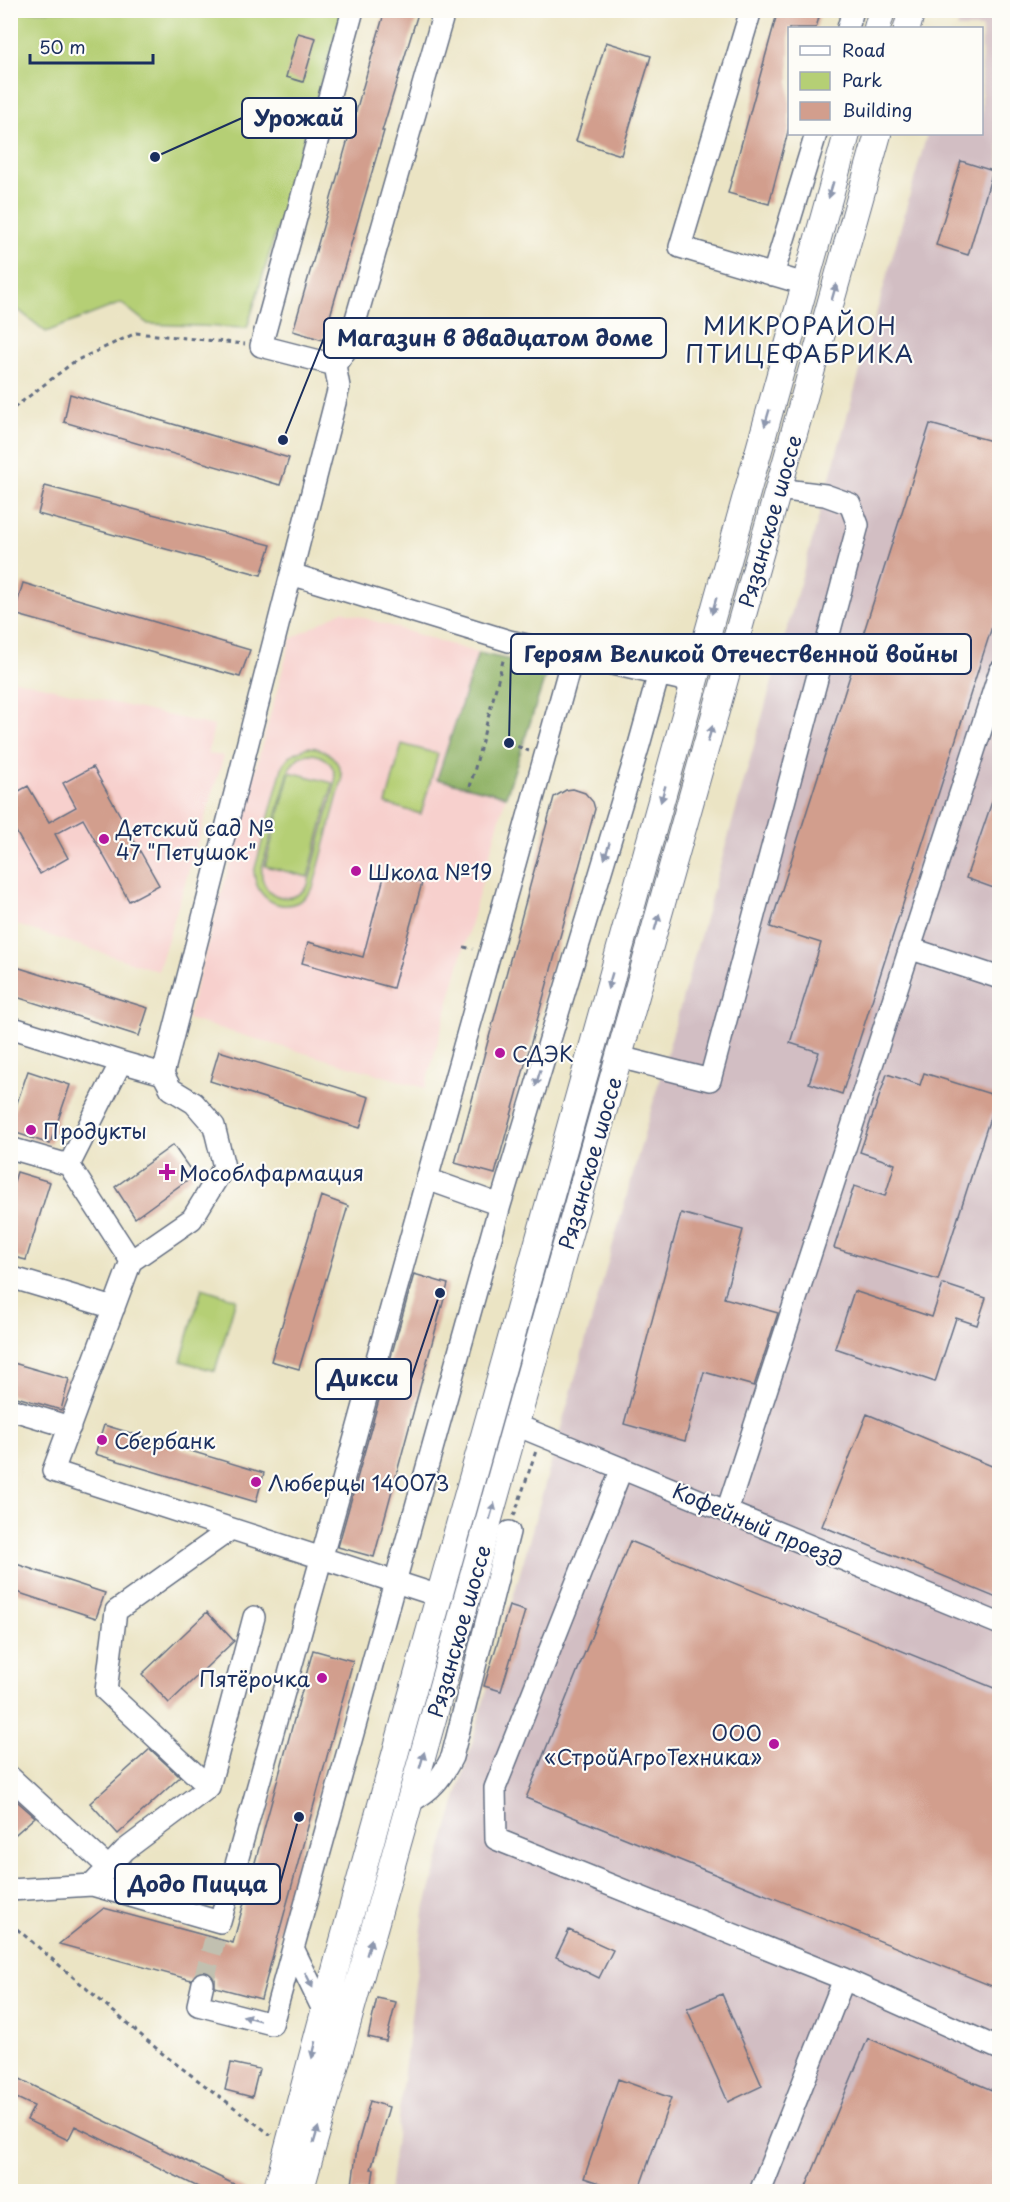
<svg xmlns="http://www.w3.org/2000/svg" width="1010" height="2202" font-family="'Playpen Sans',sans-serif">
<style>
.built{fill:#f7d0cd}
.industrial{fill:#d2bec3}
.green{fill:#b5cf75;stroke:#687f6a;stroke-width:1.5;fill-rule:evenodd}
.forest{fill:#90b266;stroke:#567062;stroke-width:1.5}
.building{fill:#d29e8d}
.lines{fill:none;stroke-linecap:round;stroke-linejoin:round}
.minor-tunnel{stroke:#c1c0b0;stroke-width:21;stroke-dasharray:21 10;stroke-linecap:butt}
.minor-casing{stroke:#646e82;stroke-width:24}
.major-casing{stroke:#646e82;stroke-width:28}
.path{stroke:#646e82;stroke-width:3;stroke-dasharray:4.5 4.5;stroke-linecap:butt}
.minor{stroke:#fff;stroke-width:21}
.major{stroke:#fff;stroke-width:26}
.oneway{fill:#8d97ae}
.poi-dot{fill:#b5179e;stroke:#fdfcf7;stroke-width:2}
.labels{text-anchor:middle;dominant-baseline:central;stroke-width:4.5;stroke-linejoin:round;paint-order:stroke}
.street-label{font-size:21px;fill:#1b2f5e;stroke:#fdfcf7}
.poi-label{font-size:21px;fill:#1b2f5e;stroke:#fdfcf7;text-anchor:start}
.quarter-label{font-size:24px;letter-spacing:1.5px;fill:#1b2f5e;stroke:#fdfcf7}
.leader{fill:none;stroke:#1b2f5e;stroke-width:2}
.callout-dot{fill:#1b2f5e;stroke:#fdfcf7;stroke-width:2}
.callout{fill:#fdfcf7;stroke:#1b2f5e;stroke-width:2}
.callout-label{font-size:22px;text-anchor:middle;font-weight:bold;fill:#1b2f5e}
</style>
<rect width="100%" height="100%" fill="#fdfcf7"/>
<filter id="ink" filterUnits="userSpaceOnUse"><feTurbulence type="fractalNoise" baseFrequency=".0167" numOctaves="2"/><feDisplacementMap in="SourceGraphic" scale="12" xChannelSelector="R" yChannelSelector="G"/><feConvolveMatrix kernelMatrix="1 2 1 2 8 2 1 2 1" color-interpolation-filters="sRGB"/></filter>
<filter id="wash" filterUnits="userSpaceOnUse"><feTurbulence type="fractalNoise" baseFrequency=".008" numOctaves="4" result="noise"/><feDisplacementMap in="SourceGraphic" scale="24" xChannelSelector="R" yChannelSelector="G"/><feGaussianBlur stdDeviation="1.35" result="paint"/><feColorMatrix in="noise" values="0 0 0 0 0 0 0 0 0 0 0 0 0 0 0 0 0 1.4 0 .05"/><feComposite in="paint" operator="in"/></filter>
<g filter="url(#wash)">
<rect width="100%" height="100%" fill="#ebe4c4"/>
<!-- built -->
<path class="built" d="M342,611L478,653L437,778L506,796L425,1088L187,1019L291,639Z
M11,679L214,726L208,754L224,756L158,971L11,923Z"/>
<!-- industrial -->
<path class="industrial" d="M962,11H999V2191L389,2192L424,1912L927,134H982V28H957Z"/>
<!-- green -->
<path class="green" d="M11,11H343L247,328L148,324L121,303L46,332L11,304Z
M402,744L438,754L421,814L386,804Z
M307,747C327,747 341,760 342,780L313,888C294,918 256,906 254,872L283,764L291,755ZM308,754C327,754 337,767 335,785L308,885C292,909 258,896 262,868L290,767L299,757Z
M290,772L333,783L308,877L265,866Z
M202,1288L236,1299L215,1371L181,1361Z"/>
<!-- forest -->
<path class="forest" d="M478,653L548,668L506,796L437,779Z"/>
<g id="blocks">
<!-- building -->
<path class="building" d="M385,10H419L382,131H384L323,340L293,331Z
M778,10H821L816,28H789V128L769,204L728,193Z
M298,33L316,38L303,82L286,77Z
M606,42L651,56L621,155L576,141Z
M961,161L993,171L968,255L936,245Z
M70,394L289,458L280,485L64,422Z
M930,424L999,443V605L842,1094L809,1083L819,1052L790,1043L821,943L770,927Z
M45,486L271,545L261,575L38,514Z
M23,583L250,650L240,677L14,614Z
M93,767L159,885L129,901L83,819L55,834L68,858L40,874L10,821V796L28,786L49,822L76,807L63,783Z
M997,787H999V890L966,878Z
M573,789L585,793L593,802L595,809L495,1174L455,1163L554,797L566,790Z
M385,873L422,883L393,988L302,963L308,942L363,957Z
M10,965L148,1008L139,1036L10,995Z
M219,1051L369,1097L360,1128L210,1081Z
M28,1071L70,1085L50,1144L10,1131V1123Z
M924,1073L997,1096L938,1280L834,1248L854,1186L885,1196L895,1164L860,1152L887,1074L920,1085Z
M173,1145L194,1175L135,1218L115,1187Z
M17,1172L50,1182L26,1260L10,1256V1194Z
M321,1196L348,1206L299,1369L271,1361Z
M681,1213L743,1230L724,1298L778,1313L754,1386L704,1372L685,1441L624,1424Z
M414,1274L448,1284L374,1557L338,1547Z
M943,1284L986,1298L977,1325L956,1318L935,1382L835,1348L854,1291L932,1317Z
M10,1362L69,1379L61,1410L10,1395Z
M867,1414L999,1469V1599L822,1526Z
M104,1425L264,1473L256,1502L95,1454Z
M630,1541L999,1690V1989L526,1798Z
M10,1562L105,1593L96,1618L10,1590Z
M509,1606L525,1611L501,1691L484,1686Z
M207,1612L234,1641L169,1703L142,1674Z
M313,1650L353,1661L261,1999L215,1987V1979L206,1971H199L191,1980L59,1944L104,1908L233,1943Z
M150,1749L180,1777L118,1834L90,1803Z
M10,1795L35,1817L10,1839Z
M569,1930L613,1950L599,1978L556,1957Z
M722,1994L762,2086L728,2102L687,2009Z
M377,1998L396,2002L386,2041L368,2037Z
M868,2038L999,2093V2192H804Z
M231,2063L259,2069L252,2097L225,2090Z
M10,2074L42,2090L250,2192H208L75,2126L68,2140L27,2120L34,2106L10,2095Z
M618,2079L671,2098L638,2192H626L584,2178Z
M370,2101L389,2107L371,2169H374L371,2192H351L357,2148Z"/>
</g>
</g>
<g filter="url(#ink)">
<use href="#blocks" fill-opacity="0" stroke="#646e82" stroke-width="1.5"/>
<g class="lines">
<!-- minor-tunnel -->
<path class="minor-tunnel" d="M203,1983L215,1939"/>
<!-- minor casing -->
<g class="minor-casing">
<path id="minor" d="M353,10L261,346L335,365L348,347L442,19
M751,10L680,247L805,284
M848,28L853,10
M773,275L816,134
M335,365L339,387L163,1074L171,1089L194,1103L214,1126L224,1167L192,1219L131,1261L53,1471L439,1596
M291,574L509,641L693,682
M909,948L1000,978
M10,1027L121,1062
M619,1057L710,1080L858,525L850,504L825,495L778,489
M10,1148L69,1165
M500,1205L639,745L664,655
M131,1261L69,1165L121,1062L163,1074
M10,1277L114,1308
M10,1409L70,1427
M516,1425L1000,1624
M622,1468L495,1788L496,1839L844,1979L1000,2049
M727,1511L1000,671
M10,1777L108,1867
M209,1787L254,1617
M410,1802C432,1790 441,1779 452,1757L509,1532
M92,1885L220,1922L573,655
M10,1890L92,1885L125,1850L209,1787L106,1691L116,1611L231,1529
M293,1948L324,2012
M203,1983L198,2005L272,2024L500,1205L427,1179
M760,2192L844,1979"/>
</g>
<!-- major casing -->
<g class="major-casing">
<path id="major" d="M877,28L882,10
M907,28L912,10
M276,2192L340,1952L847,134
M300,2192L878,134"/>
</g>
<!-- path -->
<path class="path" d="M10,416L15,407L75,361L136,333L245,344
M509,743L529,751
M470,787L504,657
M464,947L473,949
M514,1516L536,1451
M10,1923L163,2054L271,2135"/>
<!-- minor -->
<use href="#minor" class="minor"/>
<!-- major -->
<use href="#major" class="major"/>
</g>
<!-- one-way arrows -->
<defs><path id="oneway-solid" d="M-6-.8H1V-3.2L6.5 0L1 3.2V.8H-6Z" transform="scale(1.5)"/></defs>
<g class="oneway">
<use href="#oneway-solid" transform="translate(831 190) rotate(106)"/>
<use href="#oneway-solid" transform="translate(834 292) rotate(-74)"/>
<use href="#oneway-solid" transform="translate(767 418) rotate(106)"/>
<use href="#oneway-solid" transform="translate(714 606) rotate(106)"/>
<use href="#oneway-solid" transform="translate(710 734) rotate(-74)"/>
<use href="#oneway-solid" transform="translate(663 794) rotate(106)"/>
<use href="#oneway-solid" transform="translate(607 851) rotate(107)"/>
<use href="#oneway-solid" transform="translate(657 922) rotate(-74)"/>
<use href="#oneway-solid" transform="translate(610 981) rotate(106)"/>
<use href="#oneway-solid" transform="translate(538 1078) rotate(107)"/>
<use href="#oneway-solid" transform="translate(492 1511) rotate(-74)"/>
<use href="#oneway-solid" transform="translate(422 1760) rotate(-74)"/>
<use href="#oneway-solid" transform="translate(369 1947) rotate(-74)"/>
<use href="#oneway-solid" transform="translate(309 1980) rotate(64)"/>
<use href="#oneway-solid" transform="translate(251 2018) rotate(-165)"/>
<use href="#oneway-solid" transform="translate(314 2050) rotate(104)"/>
<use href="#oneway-solid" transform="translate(316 2135) rotate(-74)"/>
</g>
</g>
<!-- markers -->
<g class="poi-dot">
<circle cx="104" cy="839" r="6"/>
<circle cx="356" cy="871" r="6"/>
<circle cx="500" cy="1053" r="6"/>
<circle cx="31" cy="1130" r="6"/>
<path d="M164 1163h6v6h6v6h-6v6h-6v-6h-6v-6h6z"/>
<circle cx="102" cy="1440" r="6"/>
<circle cx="256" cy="1482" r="6"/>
<circle cx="322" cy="1678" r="6"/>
<circle cx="774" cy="1744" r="6"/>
</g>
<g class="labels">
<!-- street labels -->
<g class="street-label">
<text transform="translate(769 521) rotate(-74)">Рязанское шоссе</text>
<text transform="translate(589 1163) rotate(-74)">Рязанское шоссе</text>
<text transform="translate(758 1524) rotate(23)">Кофейный проезд</text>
<text transform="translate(458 1631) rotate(-74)">Рязанское шоссе</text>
</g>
<!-- poi labels -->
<g class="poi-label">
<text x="116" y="827">Детский сад №<tspan x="116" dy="24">47 "Петушок"</tspan></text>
<text x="368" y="871">Школа №19</text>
<text x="512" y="1053">СДЭК</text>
<text x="43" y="1130">Продукты</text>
<text x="179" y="1172">Мособлфармация</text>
<text x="114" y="1440">Сбербанк</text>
<text x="268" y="1482">Люберцы 140073</text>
<text x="310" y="1678" text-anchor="end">Пятёрочка</text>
<text x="762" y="1732" text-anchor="end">ООО<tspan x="762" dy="24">«СтройАгроТехника»</tspan></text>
</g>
<!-- quarter labels -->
<g class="quarter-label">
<text x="800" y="325">МИКРОРАЙОН<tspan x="800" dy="28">ПТИЦЕФАБРИКА</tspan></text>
</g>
</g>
<!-- callouts -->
<path class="leader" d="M155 157L242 118M283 440L324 338M509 743L511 654M440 1293L411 1379M299 1817L280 1884"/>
<g class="callout-dot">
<circle cx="155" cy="157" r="6"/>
<circle cx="283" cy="440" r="6"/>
<circle cx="509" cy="743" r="6"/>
<circle cx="440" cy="1293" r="6"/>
<circle cx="299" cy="1817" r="6"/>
</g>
<g class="callout">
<rect x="242" y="98" width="114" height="40" rx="6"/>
<rect x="324" y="318" width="342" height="40" rx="6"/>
<rect x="511" y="634" width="460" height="40" rx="6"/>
<rect x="316" y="1359" width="95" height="40" rx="6"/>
<rect x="115" y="1864" width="165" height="40" rx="6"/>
</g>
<g class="callout-label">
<text x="299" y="126">Урожай</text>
<text x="495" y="346">Магазин в двадцатом доме</text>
<text x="741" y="662">Героям Великой Отечественной войны</text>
<text x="363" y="1386">Дикси</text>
<text x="198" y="1892">Додо Пицца</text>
</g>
<!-- margin -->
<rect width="1010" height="2202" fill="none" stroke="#fdfcf7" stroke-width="36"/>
<!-- legend -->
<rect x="788" y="27" width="195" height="108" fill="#fdfcf7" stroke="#a3aaba" stroke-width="1.5"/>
<rect x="800" y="46" width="30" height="9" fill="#ffffff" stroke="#a3aaba" stroke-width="1.5"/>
<text x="842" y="57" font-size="18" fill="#1b2f5e">Road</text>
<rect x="800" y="72" width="30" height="18" fill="#b5cf75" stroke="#a3aaba" stroke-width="1.5"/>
<text x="842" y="87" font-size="18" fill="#1b2f5e">Park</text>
<rect x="800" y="102" width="30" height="18" fill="#d29e8d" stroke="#a3aaba" stroke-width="1.5"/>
<text x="842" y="117" font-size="18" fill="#1b2f5e">Building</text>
<!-- scale -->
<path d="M30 54v9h123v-9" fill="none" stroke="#1b2f5e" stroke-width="3"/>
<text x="39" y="54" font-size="18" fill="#1b2f5e" stroke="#fdfcf7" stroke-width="4.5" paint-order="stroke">50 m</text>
</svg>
